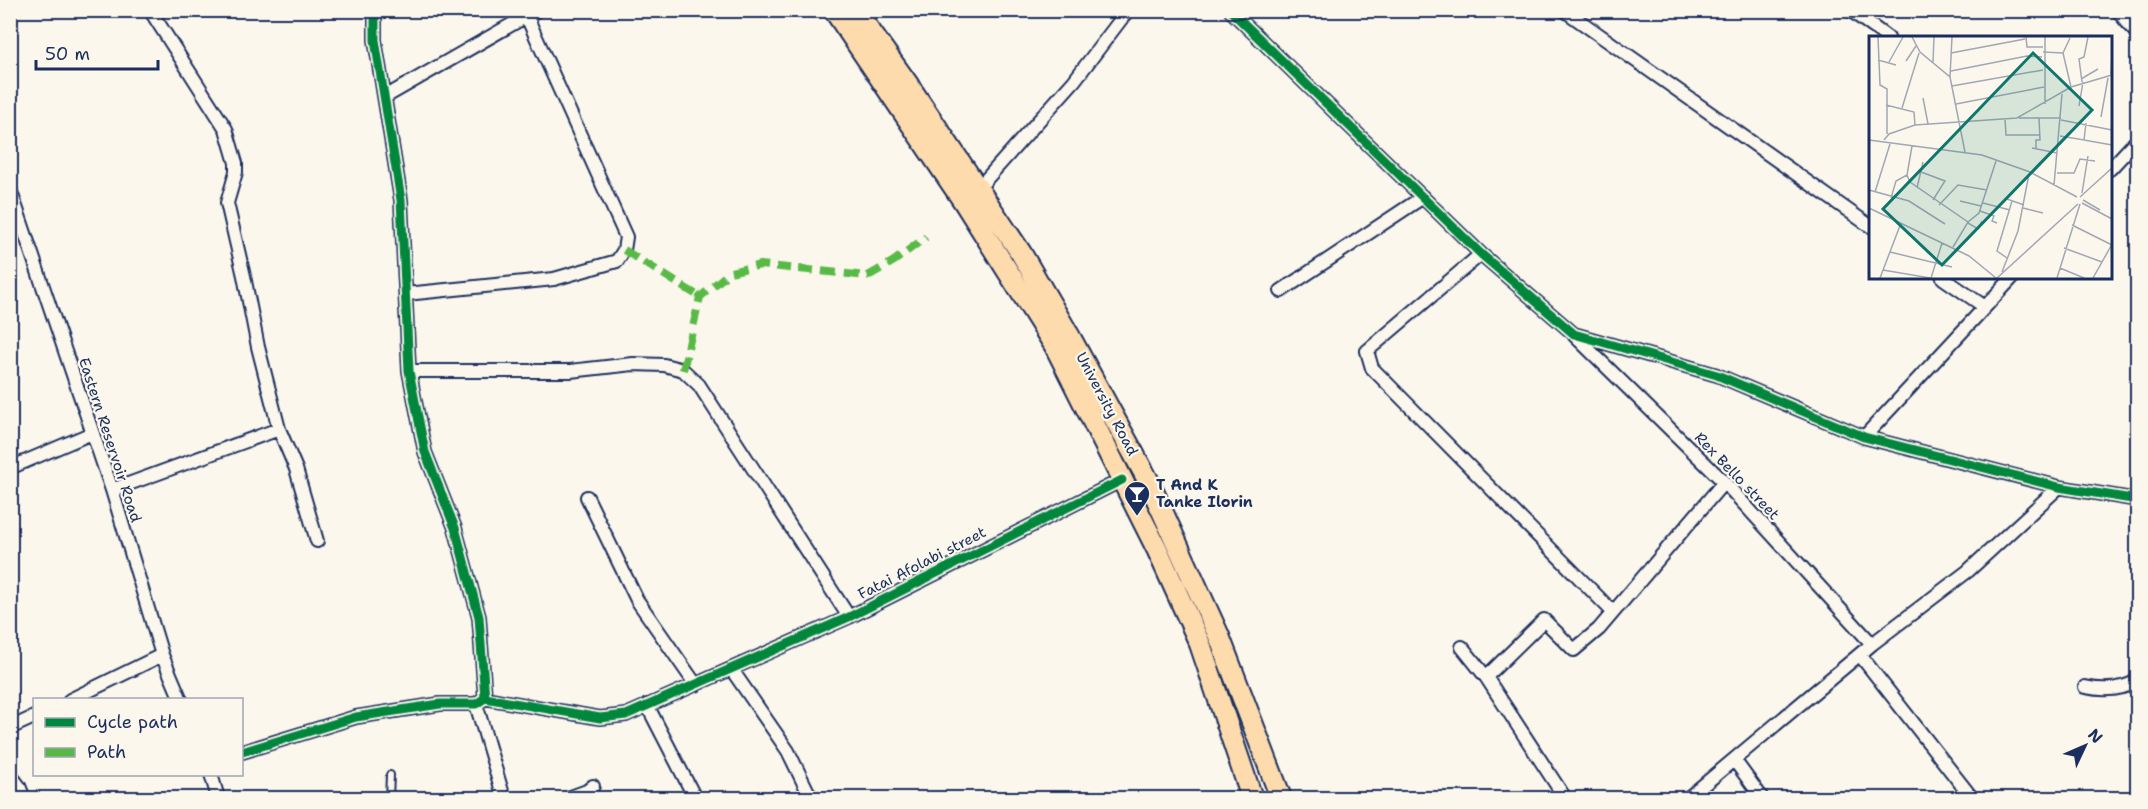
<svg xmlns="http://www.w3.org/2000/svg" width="2148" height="809" font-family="'Shantell Sans',sans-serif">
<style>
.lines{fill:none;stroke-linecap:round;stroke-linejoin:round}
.lane-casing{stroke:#1b2f5e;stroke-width:10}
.street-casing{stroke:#1b2f5e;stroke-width:16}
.primary-casing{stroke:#1b2f5e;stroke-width:24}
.lane{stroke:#fbf7ec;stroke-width:6}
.street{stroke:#fbf7ec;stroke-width:12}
.primary{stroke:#fedbac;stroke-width:20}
.quiet{stroke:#58b947;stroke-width:8;stroke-dasharray:15 8;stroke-linecap:butt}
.cycleway-casing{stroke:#fbf7ec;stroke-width:13}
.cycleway{stroke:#00873e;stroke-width:9}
.labels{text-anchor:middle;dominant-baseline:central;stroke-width:4.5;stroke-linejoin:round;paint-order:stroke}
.street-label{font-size:15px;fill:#1b2f5e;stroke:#fbf7ec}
.poi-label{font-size:15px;font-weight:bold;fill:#1b2f5e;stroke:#fbf7ec;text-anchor:start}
.inset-road{fill:none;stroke:#a1a7b3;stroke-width:1.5}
.view{fill:#0f766e;fill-opacity:0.15;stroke:#0f766e;stroke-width:3}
.inset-edge{fill:none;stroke:#1b2f5e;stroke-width:3}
</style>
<rect width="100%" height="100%" fill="#fbf7ec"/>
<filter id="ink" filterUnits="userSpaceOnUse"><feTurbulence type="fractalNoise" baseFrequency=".0167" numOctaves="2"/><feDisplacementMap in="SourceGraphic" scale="12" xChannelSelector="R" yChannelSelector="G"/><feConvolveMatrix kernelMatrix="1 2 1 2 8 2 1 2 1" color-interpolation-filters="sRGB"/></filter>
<g filter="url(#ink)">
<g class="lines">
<!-- lane casing -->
<g class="lane-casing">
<path id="lane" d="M389,798L390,775"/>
</g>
<!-- street casing -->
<g class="street-casing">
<path id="street" d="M150,10L226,129L236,163V172L227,203L244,276L258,347L279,429L296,469L317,541
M375,10V40L401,200L409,371L425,452L455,528L479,617L485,698
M1230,10L1481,254L1574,334L1717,375L1864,437L2059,487L2138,500
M1564,10L1870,226
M1850,10L1888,38
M2117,10L2138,35
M385,97L537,10
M2110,169L2138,139
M10,189L112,490L162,655L181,700
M974,193L1074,81L1128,10
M1481,254L1367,351L1372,368L1612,611
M1943,278L1985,307
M1281,291L1423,197
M406,294L554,279L617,261L624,250L626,237L527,17
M1574,335L1724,482L1872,644
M409,371H570L633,364L664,365L683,370L699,385L849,617
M1864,437L2012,278
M10,468L92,433
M112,490L279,429
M587,497L637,600L696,685
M1462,647L1486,677L1565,798
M1860,655L1972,798
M732,670L788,751L811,798
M1486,677L1544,620L1574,650L1599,629L1724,482
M2085,687C2103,691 2121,691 2138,680
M70,700L162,655
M476,704L504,798
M647,705L695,798
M10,728L34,717
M242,752L356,717L440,704H476L485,698L600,718L626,715L849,617L1122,480
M1735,761L1762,798
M10,774L19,786L24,798
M211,774L218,798
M568,798L587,791L593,786
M1688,798L1872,644L1968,571L2059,487"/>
</g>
<!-- primary casing -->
<g class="primary-casing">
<path id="primary" d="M834,10L964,202L1055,346L1157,549L1200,644L1252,798
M855,10L907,83L1021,253L1070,337L1148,480L1219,636L1281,798"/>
</g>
<!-- lane -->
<use href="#lane" class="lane"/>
<!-- street -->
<use href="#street" class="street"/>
<!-- primary -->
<use href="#primary" class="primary"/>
<!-- quiet -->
<path class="quiet" d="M624,250L700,297
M683,370L700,297L730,272L760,265L868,276L894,261L926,237"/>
<!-- cycleway casing -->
<g class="cycleway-casing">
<path id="cycleway" d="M375,10V40L401,200L409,371L425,452L455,528L479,617L485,698
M1230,10L1481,254L1574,334L1717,375L1864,437L2059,487L2138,500
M242,752L356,717L440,704H476L485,698L600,718L626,715L849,617L1122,480"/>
</g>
<!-- cycleway -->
<use href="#cycleway" class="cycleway"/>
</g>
</g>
<!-- icons -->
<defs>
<g id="bar-pin" transform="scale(1.35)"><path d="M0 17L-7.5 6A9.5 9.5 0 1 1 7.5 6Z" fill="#1b2f5e" stroke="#fbf7ec"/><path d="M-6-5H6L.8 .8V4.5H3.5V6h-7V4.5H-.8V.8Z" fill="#fff"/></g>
</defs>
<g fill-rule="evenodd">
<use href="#bar-pin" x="1137" y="494"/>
</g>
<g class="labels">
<!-- street labels -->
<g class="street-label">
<text transform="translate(1107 404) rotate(62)">University Road</text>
<text transform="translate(110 440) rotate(72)">Eastern Reservoir Road</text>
<text transform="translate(1737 476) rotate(46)">Rex Bello street</text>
<text transform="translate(922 563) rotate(-27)">Fatai Afolabi street</text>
</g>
<!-- poi labels -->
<g class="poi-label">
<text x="1156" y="485">T And K<tspan x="1156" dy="17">Tanke Ilorin</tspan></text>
</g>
</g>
<!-- overview -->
<g transform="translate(1869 36)">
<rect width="243" height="243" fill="#fbf7ec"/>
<path class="inset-road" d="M9,1L11,49L18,53V98M43,1L51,16L81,41L96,116M157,1L158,11H174M176,1V68M201,2L194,17L202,51M174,16L194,17M82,17L156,3M9,24L27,29M37,25L47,10M20,26L34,1M64,26L65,1M82,35L158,20L173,21M242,40L243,17M81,41L83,1M212,43L229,33M213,46L210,23L215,21L219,1M83,50L174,34M54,62L59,88M87,68L175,51M17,69L45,76L46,89M210,70L214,46M33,72L50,17M232,81L239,42M150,82H192M136,83L137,99H171M192,84L243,94M191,100L215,104L217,87M0,104L113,119L161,136L208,161M15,104L20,98L46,89L148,82L202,51L243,39M215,104L243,109M43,110L38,139L41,146L99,186M163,112L188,117M167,113V104H171L170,82M52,136L76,145L64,164M188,137H205L211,123L226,125M185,149L193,58M48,152L54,126M0,154L40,165L76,188M6,156L21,108M213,157L219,120M211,161L243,132M22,162L27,145L38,139M138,163L155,169M214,164L231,174M91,165L112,170M114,167L141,174M213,167L243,183M70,169L89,149L118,154M0,172L100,220L127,242M154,172L174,177M111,175L125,180L123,185L128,187M99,187L109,193L113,185M203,189L243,209M84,211L99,186L110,177L127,125M195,212L233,226M21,216L83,231M138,222L128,215L143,165M191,232L215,242M14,234L61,242M133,236L149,195L160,138M11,242L32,187M62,242L73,207M128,242L209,168M188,242L211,168M224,242L242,210"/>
<path class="view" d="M164,17L223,74L73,229L14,173Z"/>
<rect width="243" height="243" class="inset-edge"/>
</g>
<!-- margin -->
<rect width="2148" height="809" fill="none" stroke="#fbf7ec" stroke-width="36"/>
<rect x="18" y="18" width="2112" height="773" fill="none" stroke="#1b2f5e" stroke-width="2" filter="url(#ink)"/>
<!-- legend -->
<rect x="33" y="698" width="210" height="78" fill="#fbf7ec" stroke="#a1a7b3" stroke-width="1.5"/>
<rect x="45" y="718" width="30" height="9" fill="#00873e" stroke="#a1a7b3" stroke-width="1.5"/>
<text x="87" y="728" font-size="18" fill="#1b2f5e">Cycle path</text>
<rect x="45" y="748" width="30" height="9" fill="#58b947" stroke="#a1a7b3" stroke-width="1.5"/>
<text x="87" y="758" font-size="18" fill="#1b2f5e">Path</text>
<!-- north arrow -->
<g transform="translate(2085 746) rotate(46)" stroke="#fbf7ec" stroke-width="4.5" paint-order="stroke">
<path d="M0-4.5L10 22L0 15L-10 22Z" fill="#1b2f5e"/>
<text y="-9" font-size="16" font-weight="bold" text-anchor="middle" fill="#1b2f5e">N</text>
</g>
<!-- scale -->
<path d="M36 60v9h122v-9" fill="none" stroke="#1b2f5e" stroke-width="3"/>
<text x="45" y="60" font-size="18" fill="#1b2f5e" stroke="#fbf7ec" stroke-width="4.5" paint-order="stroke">50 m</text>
</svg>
